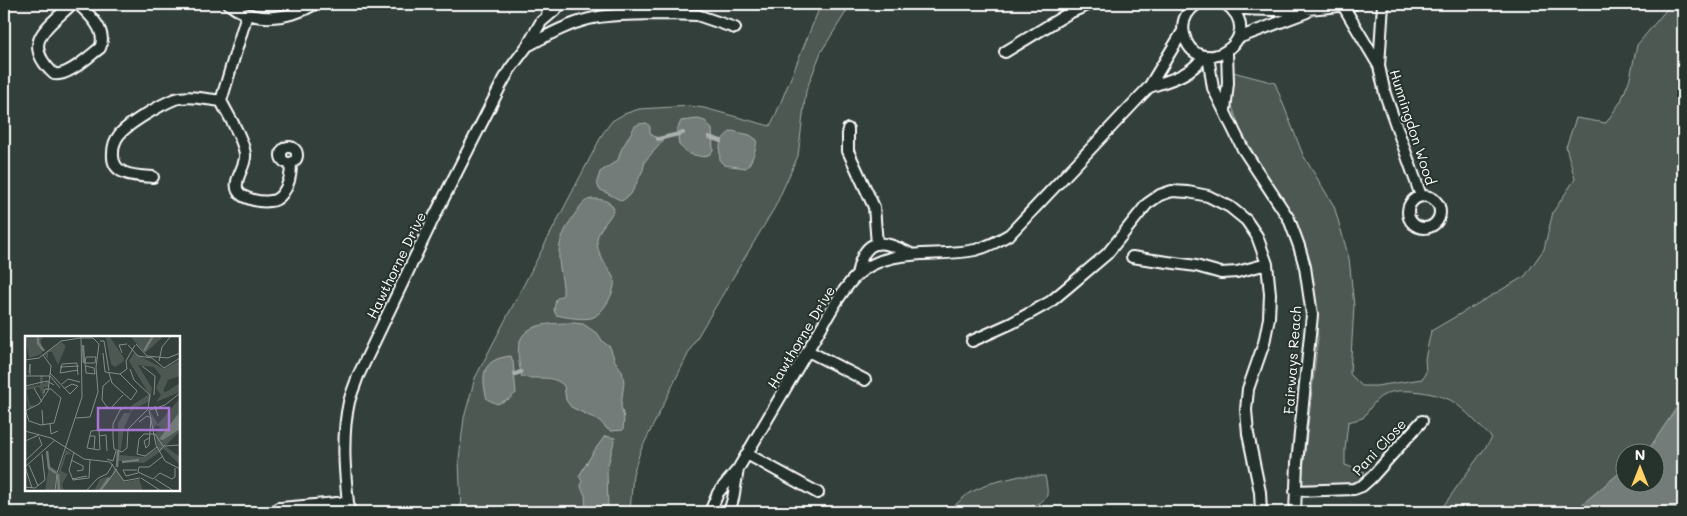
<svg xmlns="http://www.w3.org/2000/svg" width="1687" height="516" font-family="Mali,sans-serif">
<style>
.green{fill:#4d5853;stroke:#a6aca9;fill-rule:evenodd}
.water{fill:#737b78;stroke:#abb0ae}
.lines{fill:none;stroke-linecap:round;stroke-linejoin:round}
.stream{stroke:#abb0ae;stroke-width:4}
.minor-casing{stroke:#fff;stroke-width:14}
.minor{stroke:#26332d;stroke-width:10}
.labels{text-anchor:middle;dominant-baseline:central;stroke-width:4;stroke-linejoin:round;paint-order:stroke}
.street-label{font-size:14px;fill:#fff;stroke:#26332d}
.inset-river{fill:none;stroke:#737b78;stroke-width:2.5}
.inset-road{fill:none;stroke:#858c89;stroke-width:1}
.view{fill:#a976d5;fill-opacity:0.15;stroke:#a976d5;stroke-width:2.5}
.inset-edge{fill:none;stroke:#fff;stroke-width:2.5}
</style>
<rect width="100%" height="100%" fill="#333f3a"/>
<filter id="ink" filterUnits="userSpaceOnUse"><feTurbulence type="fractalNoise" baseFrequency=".02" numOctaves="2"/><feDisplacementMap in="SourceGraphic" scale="10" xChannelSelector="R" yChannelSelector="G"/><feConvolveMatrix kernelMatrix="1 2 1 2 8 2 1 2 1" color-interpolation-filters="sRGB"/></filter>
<g filter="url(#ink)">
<!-- green -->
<path class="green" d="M821,4H851L821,52L806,91L798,156L775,207L692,346L640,452L633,474L630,512H461L459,459L464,418L475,378L603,133L612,121L624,114L639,109L690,106L704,108L770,126L776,114Z
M1671,4H1683V512H1439L1492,438C1480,427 1466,410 1452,401C1438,393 1398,386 1384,395C1375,399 1369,410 1363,418L1348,422L1345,450V465L1365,472L1354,486L1301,487L1318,338L1314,281L1290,209L1261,166L1240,129L1231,103L1233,72L1275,83L1303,155L1334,206L1349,258L1354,306L1350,374L1362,386H1376L1422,379L1426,372L1425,359L1431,331L1525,276L1544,249L1553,212L1575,179L1566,147L1576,118L1606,123L1621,101L1630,78L1637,45ZM1624,454H1654V484H1624Z
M1020,476H1045C1046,481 1048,490 1047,495C1039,516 969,512 947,512L969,493L991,483Z"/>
<!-- water -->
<path class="water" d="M698,119L705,121L712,129L713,150L710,154L704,157L689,154L679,145L677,130L681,121Z
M647,123L650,127V133L655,137L662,138L663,141L645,161L643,170L631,194L622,201L599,189L597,182L600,172L618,160L621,150L635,126L639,124Z
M732,131L750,135L757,140C756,149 752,162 746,168L724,165L720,161C719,146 719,139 732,131Z
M592,199C601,199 610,200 614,209C610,220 599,227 597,239C596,254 607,265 613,277C619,288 602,316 591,318C581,320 565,317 556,315L554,310L556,299L563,295C564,285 561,277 560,268C556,245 563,232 575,214C580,207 583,200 592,199Z
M574,323L583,324L598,334L603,342L610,347L615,361L622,371L624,382L621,406L624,418L623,430L612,431L607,429L600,421L571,407L566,400L564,386C553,374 537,380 522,377C509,327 531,323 574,323Z
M511,356L513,362L516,393L509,399L497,404L487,399C481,376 481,359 511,356Z
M1683,398V512H1573L1624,469V484H1654V454L1644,453L1651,446Z
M605,436L615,438L607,469L608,512H586L585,495L581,487L582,481L579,476L594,451Z"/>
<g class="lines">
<!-- stream -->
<path class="stream" d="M709,137L721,141
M658,139L683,133
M515,374L521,372"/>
<!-- minor casing -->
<g class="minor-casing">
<path id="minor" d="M72,4C47,28 20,42 54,74C68,77 89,56 100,48C108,31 89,14 78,4
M229,4C253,24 290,19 315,4
M1197,4C1187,11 1181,21 1184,34C1195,84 1271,39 1226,4
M1342,4L1379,66L1385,94L1421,196
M1231,8C1273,12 1313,10 1353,4
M666,14L697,15L735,28
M547,17L548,4
M1238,38L1307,12
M529,45C548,35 568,24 589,19C614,13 641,15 666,14L671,10L674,4
M1005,52L1069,13L1090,4
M1208,56L1213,88L1243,149L1289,219L1299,246L1305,267L1312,315L1297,463L1295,512
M1379,66L1383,4
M1149,87C1171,80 1191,75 1204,56
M221,101C228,115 243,138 245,154C247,166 232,180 238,191C242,199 262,203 270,201C275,201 280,197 283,193C289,185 291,174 291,164
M221,101L247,14
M1225,110L1228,83L1227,52
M848,129V151L874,207L877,244
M281 155a8 8 0 1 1 16 0a8 8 0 1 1-16 0Z
M153,177C136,176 111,176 113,153C113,146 115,140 119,135C127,124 162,104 175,99C189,95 206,99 221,101
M1408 212a16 16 0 1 1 32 0a16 16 0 1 1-32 0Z
M1132,257L1196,266L1221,273L1237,272L1267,264
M857,275C864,237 880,238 911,254
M972,341L1012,323L1050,302L1068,287L1107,254L1147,204L1160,195L1172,191L1188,192L1208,196L1230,207L1246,220L1257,236L1267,264L1270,294L1269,318L1264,343L1248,389L1246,410L1248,434L1260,492L1261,512
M808,351L865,380
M747,454L818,493
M1295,491L1354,489L1362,486L1371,478L1422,421
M275,512L278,508H281L348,502
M349,512C345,476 341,438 349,402C351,394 355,385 358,376L434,217L501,85L510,69L528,45L541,22L562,4
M710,512L718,493L738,469L832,309C839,297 847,285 857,275C889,246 936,258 975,250C988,247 998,241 1010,234L1149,87L1183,31
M729,512L733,499L738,469"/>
</g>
<!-- minor -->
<use href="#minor" class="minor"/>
</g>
</g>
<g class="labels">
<!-- street labels -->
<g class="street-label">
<text transform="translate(1413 127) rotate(72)">Hunningdon Wood</text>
<text transform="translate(396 265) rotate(-64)">Hawthorne Drive</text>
<text transform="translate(801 337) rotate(-59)">Hawthorne Drive</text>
<text transform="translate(1292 360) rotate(-86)">Fairways Reach</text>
<text transform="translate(1379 447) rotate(-47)">Pani Close</text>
</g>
</g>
<!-- overview -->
<g transform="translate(25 336)">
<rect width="155" height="155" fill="#333f3a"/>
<path d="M0,0H20L16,4L17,18L4,22ZM105,0H139L120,17ZM85,1L99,22V25L90,31L86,28L81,2ZM36,6L41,10L33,29L27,16H23V23L19,18ZM109,17L139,33L155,24V40L143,44L138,55L141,56L155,47V56L131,66L136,59L131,52L136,40L129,31L113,29L127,52L125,65L107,74L99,92L95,119L118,121L133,112L130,98L136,91L131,89L128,93L125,75L133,88L155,62V95L140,110L155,121V129L139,113L119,127L93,125V87L99,77H105L106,70L124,58L104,25ZM15,39L18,40V48L23,45L24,51H19V62L14,51L1,54L5,69L10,70L4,73L0,51L15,49ZM41,114L47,118L41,119L36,135L43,138L37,148L39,155H31V143ZM24,129L32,135L29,155H20ZM90,131L100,146L114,143L118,155H69L75,143L86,140Z" fill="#4d5853"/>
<path d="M153,78L155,93L138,104L134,103Z" fill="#737b78"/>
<path class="inset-river" d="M13,0V7L19,15M58,9L59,27M119,15L128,0M22,115L24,132L31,137M97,126L114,124M92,131L93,115M33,138L34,155M75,155L84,142"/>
<path class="inset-road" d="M75,5H79L84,35M111,8L122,20L143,22L155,17M103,9L113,20L127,22L139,32L155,22M78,17L80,36L95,38L102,33L101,25L110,9M97,17L94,9L102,8M0,24L14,22L36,5L56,2M134,25L137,11L146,0M60,27H70L71,21H61L60,27L61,36V37L70,38L69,32L61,30M117,30L130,40L129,59M35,31L54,30M105,33L109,44L125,59L123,72M4,37L5,28V39M25,37L45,58L53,50L47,48L40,52M35,37L37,28L52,27L53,39M35,37L53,34M84,37L87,47L106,64L112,55L95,38M0,40H25L35,52M85,44L78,50L77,64L82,71L86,72L98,59M37,48L43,43L55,46M0,50L22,45L29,49M9,52L17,66M0,73L4,85L16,89L29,87L36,62L26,53H20L19,57M17,74L18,89M95,74L98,72L101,71L95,74L88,88V101L89,113L97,116L102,112L103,93L123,73M124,74L131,109L140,125L155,133M125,74L140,69L155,57M0,75L14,68L23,55L26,30L18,19M131,75L130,70L133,80M51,82L65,81L73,56L71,31L74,8L68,2H56M114,86L122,80L126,82L124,109L121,112L119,105L124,102M25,88L26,98L33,95M74,94L75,114M0,95L26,102L59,123L85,126L99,145L115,142M65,100H70L69,113M74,100L81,99L82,115M0,105L14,99M132,111L120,120L112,118L114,103L119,98H130L138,110M74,114L62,112L66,95L77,94M135,114L139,110L155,109M49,116L44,134L48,144L64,142L65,124M138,120L124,131H114L113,136L128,143L135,137L147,143L150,141V132M82,123L88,125L91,115M46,124L58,130V134L52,135M0,125L17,109L14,101M4,129L13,150M0,131L30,104M0,131L7,152M112,134H98L101,140L113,137M116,142L136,155M47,143L62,140M130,143L149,155M80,149L92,133M0,151L10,152L20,144L17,118M30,155L32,137L57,61L56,0M61,155L73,142L82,138L88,128"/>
<path class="view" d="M73,72H144V94H73Z"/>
<rect width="155" height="155" class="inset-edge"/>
</g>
<!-- margin -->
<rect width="1687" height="516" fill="none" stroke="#26332d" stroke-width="20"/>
<rect x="10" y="10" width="1667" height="496" fill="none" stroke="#fff" stroke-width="2" filter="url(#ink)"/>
<!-- north arrow -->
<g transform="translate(1640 468)"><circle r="24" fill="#26332d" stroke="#7d8581"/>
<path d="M0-4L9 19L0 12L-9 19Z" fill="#ffd166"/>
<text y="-8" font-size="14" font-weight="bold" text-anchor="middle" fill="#ffffff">N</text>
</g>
</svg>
